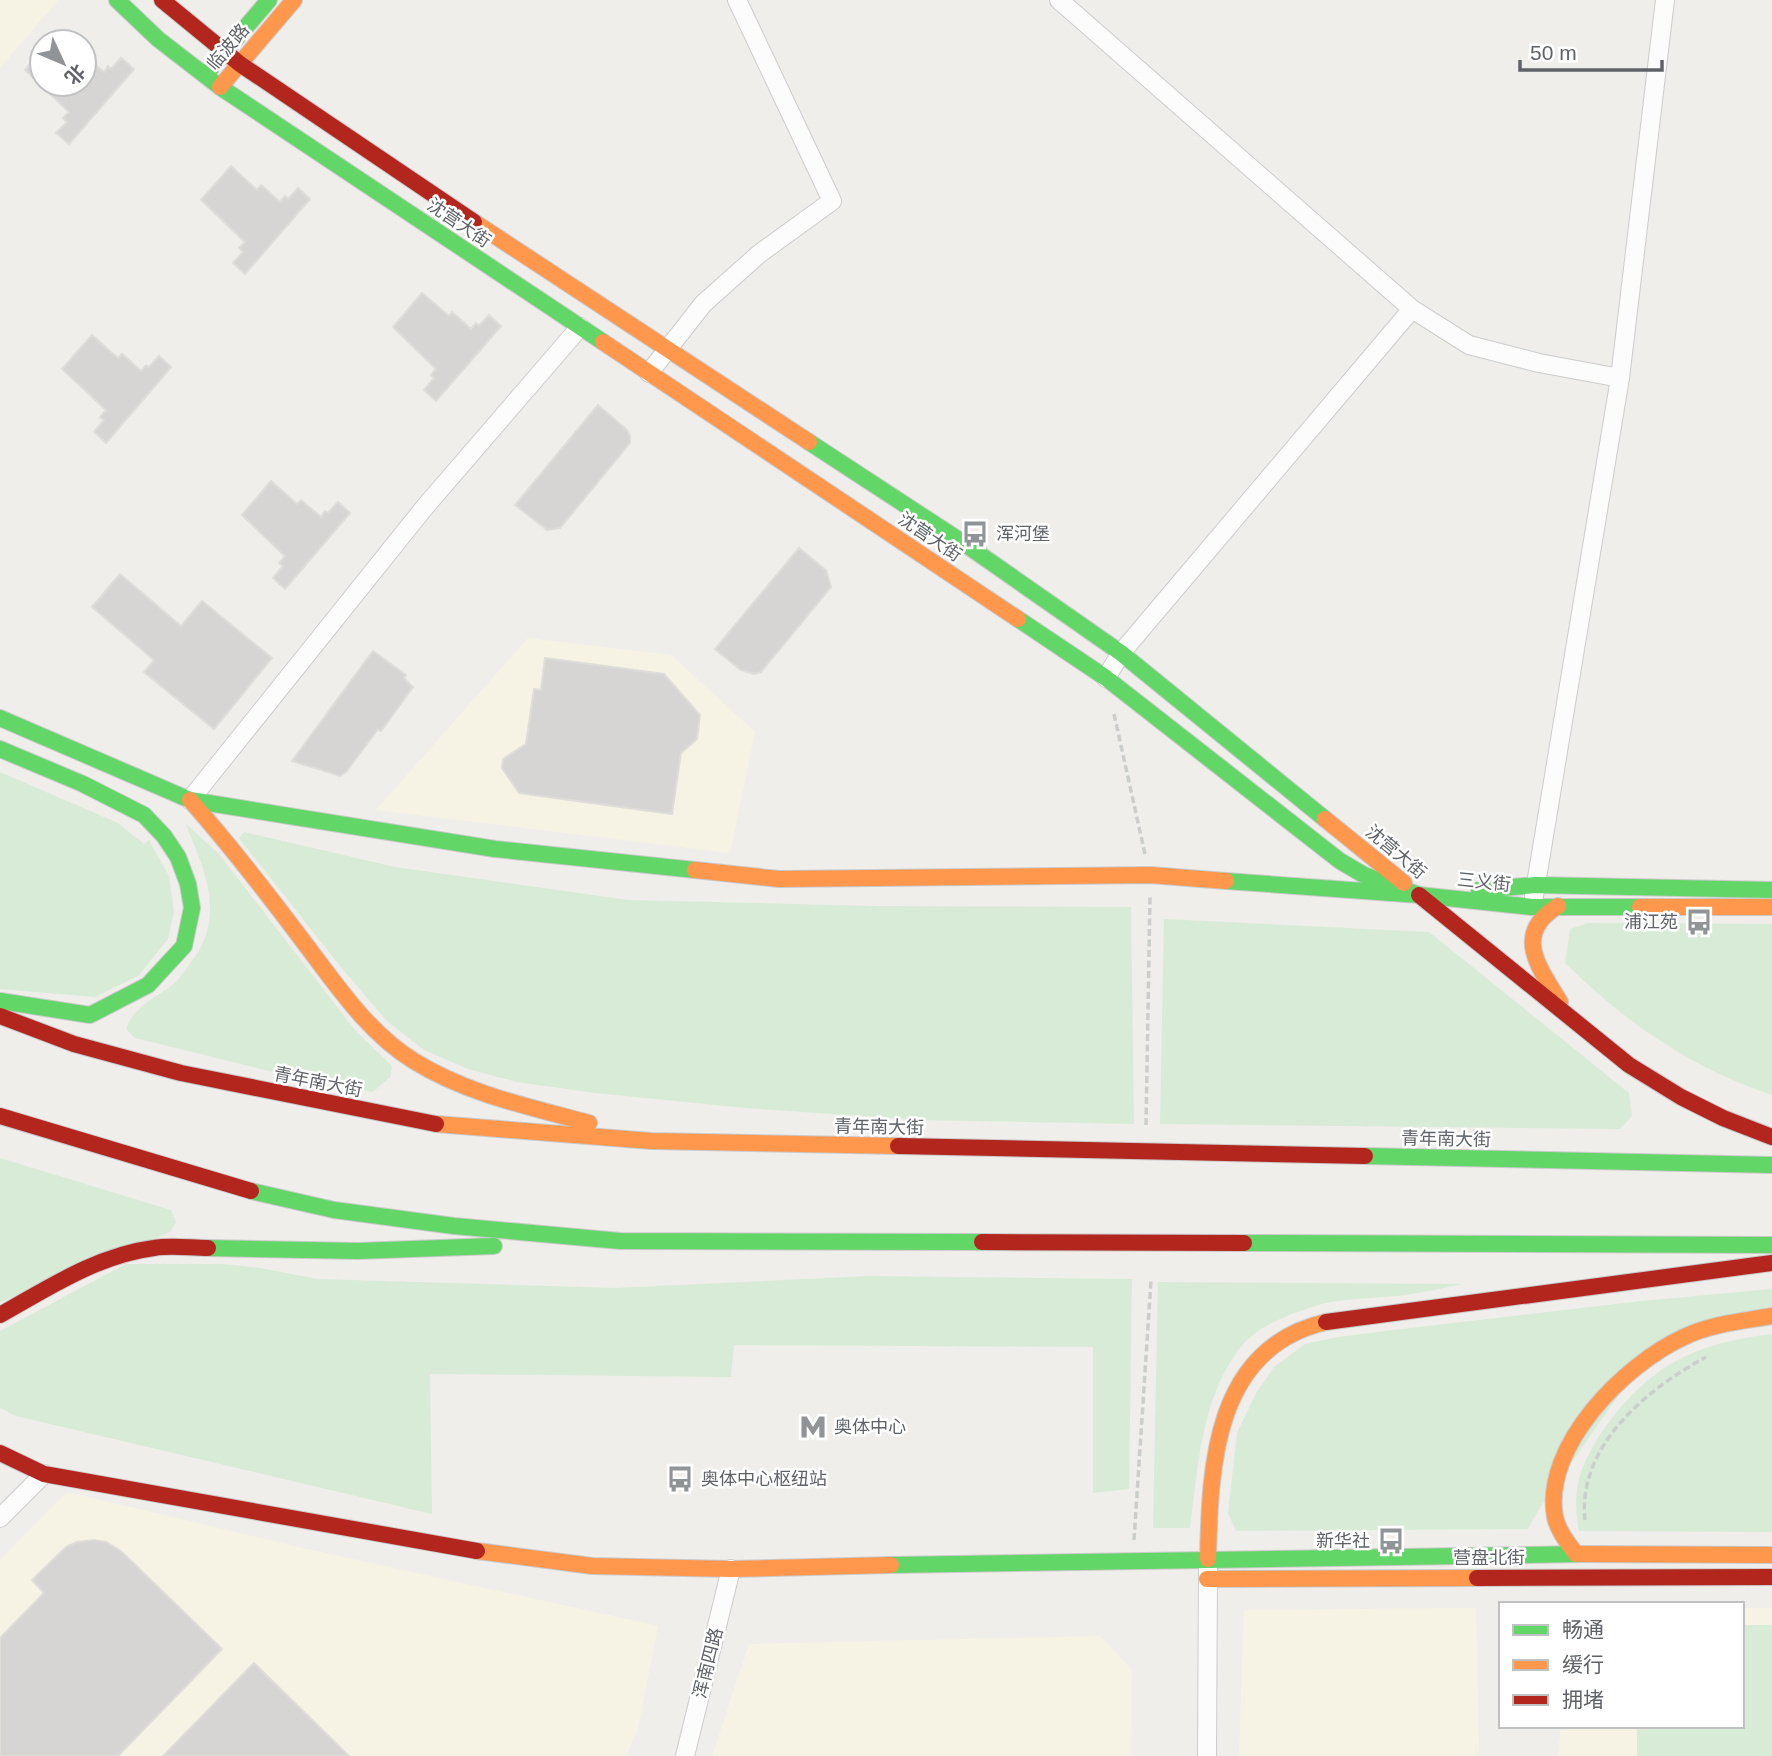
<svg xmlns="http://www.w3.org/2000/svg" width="1772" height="1756" font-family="Arial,'Noto Sans SC',sans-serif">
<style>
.commercial{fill:#f7f3e4}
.green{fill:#d8ebd6}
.building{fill:#d6d5d3;stroke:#deddd9;stroke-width:2}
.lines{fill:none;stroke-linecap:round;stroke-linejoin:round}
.street-casing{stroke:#cbcccc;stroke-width:20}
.fast-casing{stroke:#cacacb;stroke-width:18}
.slow-casing{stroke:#cacacb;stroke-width:18}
.jam-casing{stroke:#cacacb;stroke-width:18}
.path{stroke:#cacfcc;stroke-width:3.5;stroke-dasharray:7 3.5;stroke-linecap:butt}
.street{stroke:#fdfcfc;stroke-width:18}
.fast{stroke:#63d668;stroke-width:16}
.slow{stroke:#ff974d;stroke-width:16}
.jam{stroke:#b3261e;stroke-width:16}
.labels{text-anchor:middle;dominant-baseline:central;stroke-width:5;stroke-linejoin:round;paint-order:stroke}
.street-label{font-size:18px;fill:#5f6368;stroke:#fff}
.poi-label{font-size:18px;fill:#5f6368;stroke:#fff;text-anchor:start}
</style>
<rect width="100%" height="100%" fill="#efeeea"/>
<!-- commercial -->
<path class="commercial" d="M0,0H58L0,68Z
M528,638L671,655L755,732L730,853L376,810Z
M67,1492L307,1549L658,1626L638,1729L626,1756H0V1560Z
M1476,1608L1479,1756H1239L1244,1610Z
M1742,1608H1772V1756H1558L1561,1726H1742Z
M1100,1636L1132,1670L1131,1756H712L749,1644Z"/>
<!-- green -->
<path class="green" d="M0,772L118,823L144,844L149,840L169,876L174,912L168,939L138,976L95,997L0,989Z
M185,823L219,854L355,1030L392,1066L390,1077L373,1092L277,1073L135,1038L126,1029C135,1004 157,998 176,982C181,977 185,970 189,965C227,917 206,873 185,823Z
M244,832L395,867L628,900L877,906L1131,907L1134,1124L922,1120L745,1108L595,1093L517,1082L468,1069L424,1050L387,1021L340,966L239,838Z
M1164,919L1429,932L1629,1093L1632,1116L1620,1129L1160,1124Z
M1588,923L1772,924V1095C1691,1068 1626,1023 1565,963L1570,929Z
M0,1158L171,1210L176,1222L170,1232L0,1302Z
M126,1264H223L260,1268L318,1279L616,1288L869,1276L1132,1279L1129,1489L1093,1493V1347L734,1345L731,1377L430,1374L432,1514L16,1416L0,1408V1331Z
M1158,1282L1463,1284C1444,1288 1425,1292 1406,1295C1380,1298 1352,1298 1326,1303C1303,1309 1262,1323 1245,1342C1202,1391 1198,1465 1190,1528H1153Z
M1772,1289V1309L1656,1342L1539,1509L1528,1529L1236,1531L1228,1513L1237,1433L1256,1393L1274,1367L1305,1344L1338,1337L1394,1330L1641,1301Z
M1772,1334V1532L1579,1531C1575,1510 1574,1488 1583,1467C1599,1428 1636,1383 1674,1362C1705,1345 1737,1338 1772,1334Z
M1742,1625H1772V1756H1637V1726H1742Z"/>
<!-- building -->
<path class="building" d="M42,50V84H84V55L104,72L108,66L111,69L121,58L134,69L69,144L56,133L67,122L63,118L69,112L25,70Z
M231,166L257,190L261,185L280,202L285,196L288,199L298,188L310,199L245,274L233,263L243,252L239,248L245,242L201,200Z
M422,293L449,316L452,312L471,329L476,323L479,326L489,315L501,326L436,401L424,390L434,378L431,375L436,369L393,327Z
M92,335L118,358L122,354L141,371L146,365L149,367L159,356L171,367L106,443L94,432L104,420L100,417L106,410L62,369Z
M598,405L627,430L630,436V443L560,528L547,530L515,505Z
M271,481L297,504L301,500L321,517L325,511L328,513L338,502L350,513L285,589L273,578L283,566L279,563L285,556L242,515Z
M799,548L826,570L831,587L761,672L754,674L741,670L715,649Z
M120,574L181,626L202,601L272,658L214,729L144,672L154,660L92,607Z
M373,651L406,675L404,678L413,687L381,731L378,729L346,772L340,776L292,761Z
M545,658L664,674L700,715L697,739L681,753L672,814L519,793L502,768L503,759L526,744L534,689L541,690Z
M94,1540L106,1542L121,1551L222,1649L118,1756H0V1638L44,1593L32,1580L66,1547L77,1542Z
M254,1663L349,1756H163Z"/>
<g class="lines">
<!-- street casing -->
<g class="street-casing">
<path id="street" d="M1059,0L1412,309L1469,345L1539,363L1620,378
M649,373L703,304L759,254L832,201L737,0
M1106,678L1121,653L1412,309
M190,800L424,508L580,327
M1534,896L1620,378L1665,0
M0,1518L44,1474
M685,1756L731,1569
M1207,1756L1208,1569"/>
</g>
<!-- fast casing -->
<g class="fast-casing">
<path id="fast" d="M117,0L158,39L220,87L603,342
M205,75L269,0
M809,442L962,542L1121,653L1325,819
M1018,619L1106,678L1340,861L1364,875L1419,895
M0,718L190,800L495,849L695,870
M0,749L83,784L144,815L164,836L178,857L188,884L192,908L184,946L148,985L90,1015L0,1001
M1226,881L1419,895L1532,907H1640
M1479,890L1536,885L1772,890
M1365,1156L1772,1165
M251,1191L334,1210L454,1226L620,1241L982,1242
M1244,1243L1772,1245
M208,1248L358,1251L494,1246
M891,1565L1582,1554"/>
</g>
<!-- slow casing -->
<g class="slow-casing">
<path id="slow" d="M220,87L294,0
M474,222L809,442
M603,342L1018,619
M190,800C230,845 267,893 303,941C336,984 367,1032 414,1061C467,1094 530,1107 589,1123
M1325,819L1404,883
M695,870L779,879L1150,875L1226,881
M1558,906C1512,934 1539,967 1560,1002
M1640,907H1772
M436,1124L651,1141L898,1146
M477,1551L592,1566L731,1569L891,1565
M1576,1554C1568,1543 1558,1531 1555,1517C1542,1446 1625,1364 1684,1337C1711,1324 1743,1321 1772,1316
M1582,1554L1772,1555
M1208,1559C1210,1465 1214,1348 1326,1322
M1207,1579L1477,1578"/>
</g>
<!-- jam casing -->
<g class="jam-casing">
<path id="jam" d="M162,0L240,64L474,222
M1419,895L1629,1065L1681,1097L1723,1118L1772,1137
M0,1016L74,1044L181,1073L436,1124
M0,1116L251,1191
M898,1146L1365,1156
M982,1242L1244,1243
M0,1315C48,1288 98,1255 154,1248C171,1245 190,1248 208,1248
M1326,1322L1772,1263
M0,1453L44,1474L477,1551
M1477,1578L1772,1577"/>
</g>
<!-- path -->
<path class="path" d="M1114,714L1145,854
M1146,1125L1150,896
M1585,1520C1577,1446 1647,1389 1706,1357
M1134,1540L1151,1281"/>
<!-- street -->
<use href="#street" class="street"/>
<!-- fast -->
<use href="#fast" class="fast"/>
<!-- slow -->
<use href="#slow" class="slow"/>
<!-- jam -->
<use href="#jam" class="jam"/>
</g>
<!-- icons -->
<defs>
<g id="bus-bare" transform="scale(2.1)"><path d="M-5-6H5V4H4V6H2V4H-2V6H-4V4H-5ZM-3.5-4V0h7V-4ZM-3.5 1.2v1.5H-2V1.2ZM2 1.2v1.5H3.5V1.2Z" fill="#919496" stroke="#fff" stroke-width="2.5" paint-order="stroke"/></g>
<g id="metro-bare" transform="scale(2.1)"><path d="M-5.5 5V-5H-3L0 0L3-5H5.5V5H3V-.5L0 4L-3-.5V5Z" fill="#919496" stroke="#fff" stroke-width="2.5" paint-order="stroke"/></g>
</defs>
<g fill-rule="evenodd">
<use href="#bus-bare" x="975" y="534"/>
<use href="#bus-bare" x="1699" y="922"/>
<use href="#metro-bare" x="813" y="1427"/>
<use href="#bus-bare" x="680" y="1479"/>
<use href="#bus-bare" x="1391" y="1541"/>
</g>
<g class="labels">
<!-- street labels -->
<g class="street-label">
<text transform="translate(228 47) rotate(-50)">临波路</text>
<text transform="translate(459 223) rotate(34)">沈营大街</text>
<text transform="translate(930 537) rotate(34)">沈营大街</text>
<text transform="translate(1396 852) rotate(40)">沈营大街</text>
<text transform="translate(1484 882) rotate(6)">三义街</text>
<text transform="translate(318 1082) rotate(11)">青年南大街</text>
<text transform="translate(879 1127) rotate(1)">青年南大街</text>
<text transform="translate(1446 1139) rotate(1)">青年南大街</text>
<text x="1489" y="1558">营盘北街</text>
<text transform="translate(708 1663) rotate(-76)">浑南四路</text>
</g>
<!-- poi labels -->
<g class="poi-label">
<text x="996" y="534">浑河堡</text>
<text x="1678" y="922" text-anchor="end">浦江苑</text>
<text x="834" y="1427">奥体中心</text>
<text x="701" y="1479">奥体中心枢纽站</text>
<text x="1370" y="1541" text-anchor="end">新华社</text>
</g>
</g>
<!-- legend -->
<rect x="1499" y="1602" width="245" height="126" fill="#ffffff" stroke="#bfc1c3" stroke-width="2"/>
<rect x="1513" y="1625" width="35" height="10" fill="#63d668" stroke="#bfc1c3" stroke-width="2"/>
<text x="1562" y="1637" font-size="21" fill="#5f6368">畅通</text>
<rect x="1513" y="1660" width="35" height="10" fill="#ff974d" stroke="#bfc1c3" stroke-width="2"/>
<text x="1562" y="1672" font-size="21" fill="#5f6368">缓行</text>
<rect x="1513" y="1695" width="35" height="10" fill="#b3261e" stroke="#bfc1c3" stroke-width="2"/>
<text x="1562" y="1707" font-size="21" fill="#5f6368">拥堵</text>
<!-- north arrow -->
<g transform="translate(63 63) rotate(134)"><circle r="33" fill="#ffffff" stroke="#bfc1c3" stroke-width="2"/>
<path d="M0-5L12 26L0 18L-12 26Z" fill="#919496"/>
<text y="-10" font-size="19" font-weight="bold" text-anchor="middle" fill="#5f6368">北</text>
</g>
<!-- scale -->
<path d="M1520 60v10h142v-10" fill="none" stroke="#5f6368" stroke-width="3.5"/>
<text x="1530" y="60" font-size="21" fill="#5f6368" stroke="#ffffff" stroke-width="5" paint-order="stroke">50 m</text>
</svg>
